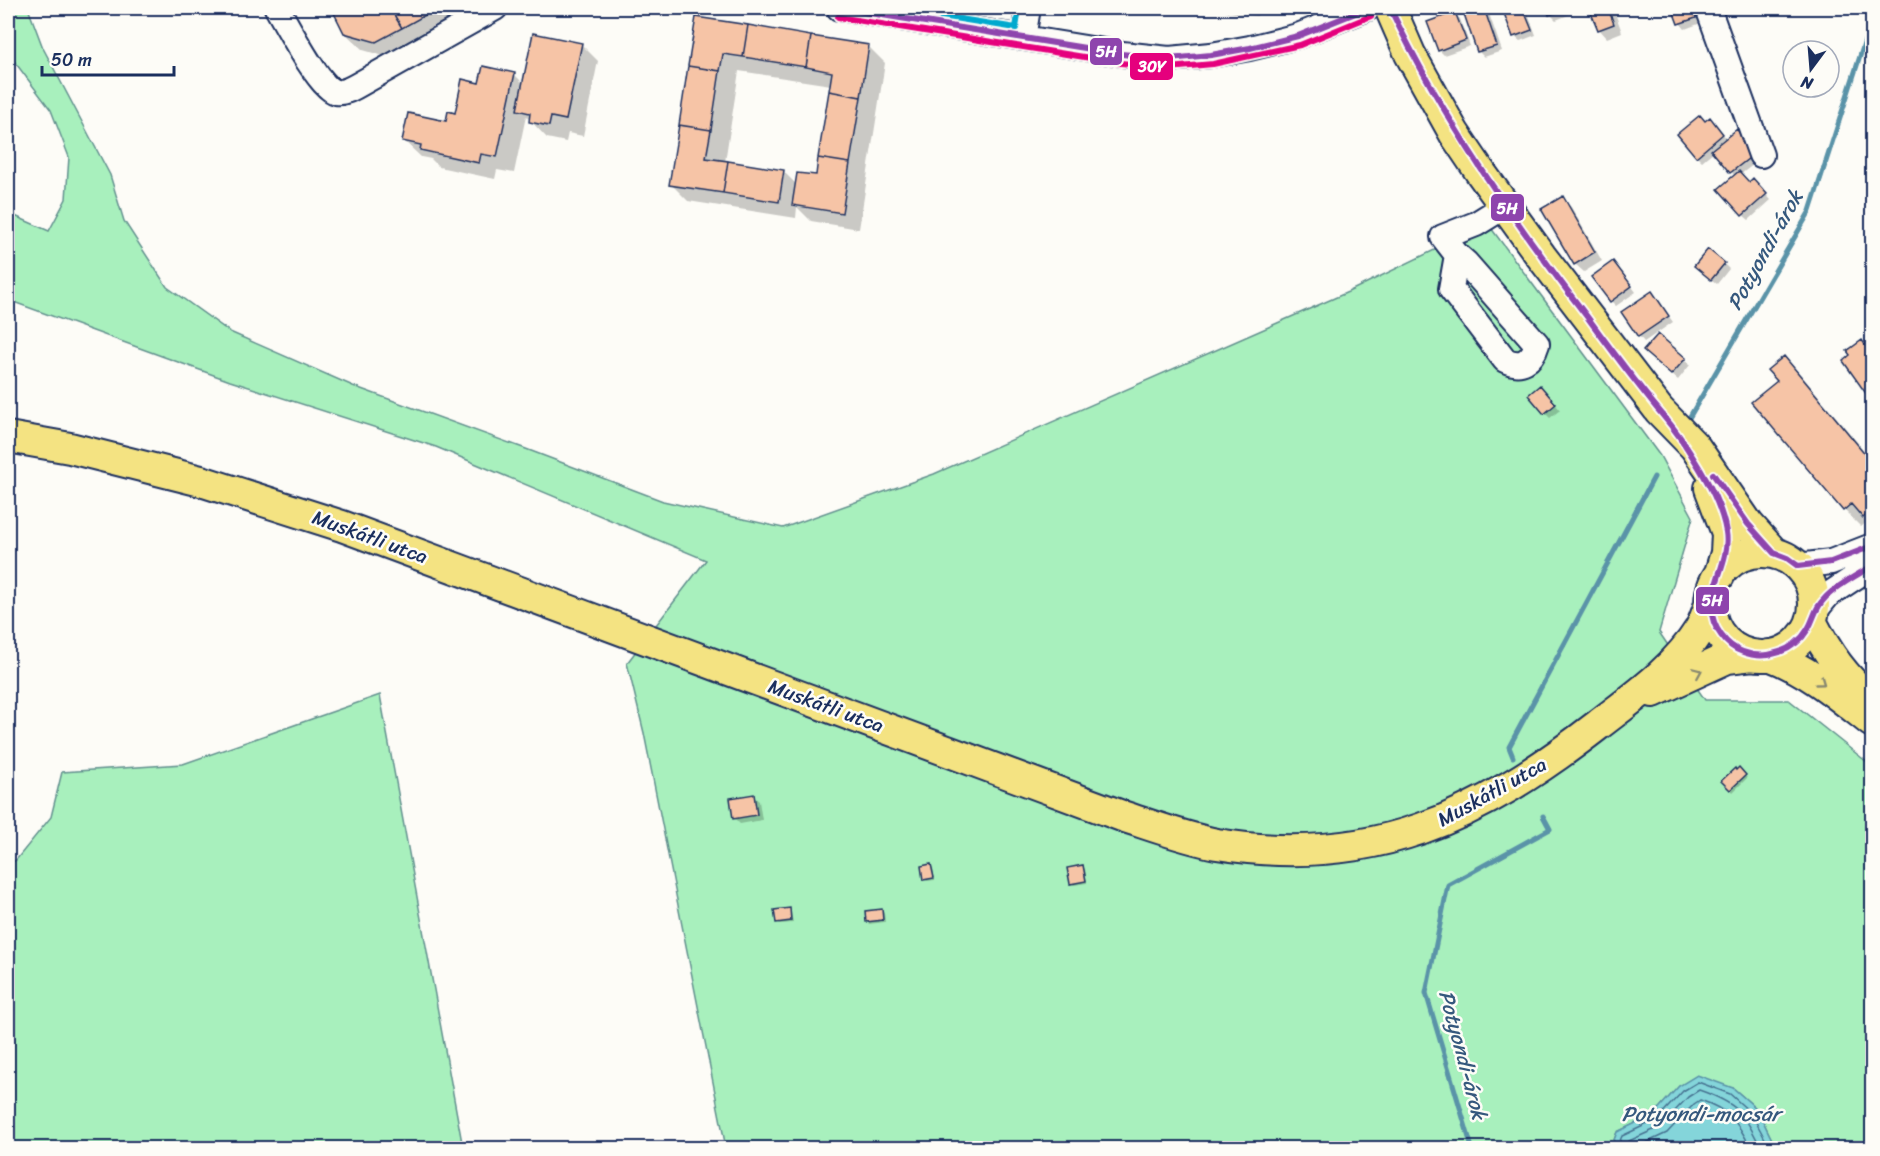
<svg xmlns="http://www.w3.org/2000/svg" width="1880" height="1156" font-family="Sriracha,sans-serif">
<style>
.green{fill:#a8f0bd;stroke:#62908e;stroke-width:1.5}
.water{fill:#84d5da;stroke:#5a93a8;stroke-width:1.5}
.shadow{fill:#0003;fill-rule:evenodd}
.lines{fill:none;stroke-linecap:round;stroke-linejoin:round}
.shore{stroke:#457190;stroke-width:1.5}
.stream{stroke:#5a93a8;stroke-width:5}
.building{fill:#f6c4a6;stroke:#1b2f5e;stroke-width:1.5}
.minor-casing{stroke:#1b2f5e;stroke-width:28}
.major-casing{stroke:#1b2f5e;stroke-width:34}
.minor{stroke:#fdfcf7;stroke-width:24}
.major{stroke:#f4e382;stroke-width:30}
.bus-1-casing{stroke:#fdfcf7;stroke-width:10}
.bus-2-casing{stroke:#fdfcf7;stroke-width:10}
.bus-3-casing{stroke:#fdfcf7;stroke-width:10}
.bus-1{stroke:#8e44ad;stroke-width:6}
.bus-2{stroke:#e5007d;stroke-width:6}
.bus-3{stroke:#00a9ce;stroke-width:6}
.oneway{stroke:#888970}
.labels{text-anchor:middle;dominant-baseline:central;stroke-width:5;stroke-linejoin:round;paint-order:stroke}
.street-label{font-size:20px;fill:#1b2f5e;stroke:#fdfcf7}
.water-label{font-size:21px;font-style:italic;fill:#35587d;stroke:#fdfcf7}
.line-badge{stroke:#fdfcf7;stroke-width:2}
.badge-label{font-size:16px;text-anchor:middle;font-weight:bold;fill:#fff}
</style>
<rect width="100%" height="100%" fill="#fdfcf7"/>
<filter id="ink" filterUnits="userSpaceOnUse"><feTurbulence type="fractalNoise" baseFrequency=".0167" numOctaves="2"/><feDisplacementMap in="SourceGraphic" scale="12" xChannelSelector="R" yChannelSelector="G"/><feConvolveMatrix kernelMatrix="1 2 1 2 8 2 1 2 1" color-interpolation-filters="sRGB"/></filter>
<g filter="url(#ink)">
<!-- green -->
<path class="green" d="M8,8H28L43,48L110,175L124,221L167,287L230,332L353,386L526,449L663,501L783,528L934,474L1348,292L1488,224L1660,456L1693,517L1659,632L1705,700H1789L1872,766V1148H1776L1757,1109L1733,1088L1679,1086L1653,1115L1617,1132L1611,1148H726L644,733L627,663L706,560L436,447L230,381L8,300V213L49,231L66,199L69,157L51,110L8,53Z
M380,695L463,1148H8V865L16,860L51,817L62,772L183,764Z"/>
<!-- water -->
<path class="water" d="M1697,1075L1733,1088L1757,1109L1776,1148H1611L1617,1132L1653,1115L1679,1086Z"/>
<!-- shadow -->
<path class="shadow" d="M332,8L378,9L483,8L394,59L363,50L345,33Z
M1206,8H1259L1257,16Z
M1467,8H1487L1502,51L1484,57L1478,51L1464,9Z
M1504,8H1526L1536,35L1520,41L1514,36Z
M1548,8H1569L1571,14L1556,20L1551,15Z
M1591,8H1613L1622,32L1607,38L1599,29Z
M1633,8H1650L1637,12Z
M1674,8H1695L1701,23L1685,29L1680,23Z
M1455,14L1460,19L1470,46L1444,55L1439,50Z
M697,19L868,46L885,63L859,229L811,221L797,207L796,218L688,201L671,184ZM739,71L831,85L817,177L797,185L783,171L725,162Z
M581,44L598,61L583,136L568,133L566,142L547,138L526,116L514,173L497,170L495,179L439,167L431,159L421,157L403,140L447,123L457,114L480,85L514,74L524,84Z
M1706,122L1715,125L1727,139L1737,131L1758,161L1741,174L1749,183L1758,186L1771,200L1749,220L1743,215L1735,176L1714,151L1702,161L1697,156Z
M1562,198L1571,207L1602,261L1584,272L1575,264Z
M1724,264L1729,269L1717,284L1701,271Z
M1618,268L1636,292L1616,306L1611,301Z
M1652,293L1673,322L1644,342L1639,336Z
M1658,337L1690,365L1678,380L1651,357Z
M1861,342L1872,354V399L1845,361Z
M1784,358L1801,375L1872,460V526L1868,521L1861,527L1844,510L1779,381Z
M1546,392L1560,410L1550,418L1545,413Z
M1739,769L1747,778L1733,792L1723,781Z
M753,796L759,801L762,820L740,824L735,819Z
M931,866L933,868L935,880L927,881L925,879Z
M1082,867L1085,869L1087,883L1074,885L1071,883Z
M789,910L791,912L793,923L780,924L777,922Z
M882,911L884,913L885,922L869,924L867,922Z"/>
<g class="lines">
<!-- shore -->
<path class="shore" d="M1617,1148L1622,1136L1656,1120L1683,1091L1698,1082L1730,1094L1751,1113L1770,1148
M1625,1148L1629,1141L1660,1127L1688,1097L1699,1090C1739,1104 1743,1112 1761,1148
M1635,1148L1667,1133L1694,1104L1700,1100C1730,1110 1737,1121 1751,1148"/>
<!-- stream -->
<path class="stream" d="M1689,418L1810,211L1872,19
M1513,757L1509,747L1654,477
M1472,1148L1426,993L1448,885L1550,829L1543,816"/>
</g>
<!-- building -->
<path class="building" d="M335,8H390L402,28L376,42L344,33L332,9Z
M390,8H438L402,28Z
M1462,8H1484L1497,46L1477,52Z
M1502,8H1523L1532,30L1513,37Z
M1546,8H1566L1567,9L1549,15Z
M1589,8H1608L1614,24L1598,30Z
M1672,8H1693L1696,18L1678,24Z
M1455,12L1466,40L1438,51L1427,22Z
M696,17L748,25L743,57L723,54L720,71L688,66Z
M748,25L811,36L806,67L743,57Z
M533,33L582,43L566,120L551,117L549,126L529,122L530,113L517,110Z
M811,36L869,45L861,97L829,91L832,72L806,67Z
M483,66L515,73L497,157L481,154L479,163L420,150L421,145L402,141L408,113L446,121L448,111L455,113L462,79L479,83Z
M688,66L720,71L711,130L679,125Z
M829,91L861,97L850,163L818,158Z
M1700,115L1705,121L1710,117L1723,134L1696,157L1677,134Z
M679,125L711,130L706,158L728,161L723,193L669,185Z
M1737,129L1753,155L1730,173L1711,150Z
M818,158L850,163L842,213L792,205L797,173L816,175Z
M728,161L784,170L779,202L723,193Z
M1739,171L1749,182L1753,178L1767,194L1742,216L1718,189Z
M1563,196L1595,252L1574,265L1541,209Z
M1708,249L1725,263L1711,280L1694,266Z
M1613,261L1632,286L1610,302L1591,277Z
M1652,291L1669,316L1638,337L1621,312Z
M1658,334L1686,358L1671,375L1643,351Z
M1862,340L1872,355V402L1843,361L1850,355L1847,351Z
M1784,356L1872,462V510L1863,518L1851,504L1843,511L1751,402L1777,381L1767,370Z
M1540,385L1556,404L1544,414L1528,395Z
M1739,767L1746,775L1730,790L1721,781L1735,768L1736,770Z
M754,794L757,815L733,819L730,798Z
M931,864L934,878L923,880L921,866Z
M1083,865L1086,881L1070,884L1067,868Z
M790,908L791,921L776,923L774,910Z
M882,909L883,920L866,922L865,911Z"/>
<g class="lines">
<!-- minor casing -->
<g class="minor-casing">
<path id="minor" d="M277,8C286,23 320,89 336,92C344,93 351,89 358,85L495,8
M839,8L1122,54L1169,59L1211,55L1250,48L1298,36L1368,8
M1708,8L1761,155
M1023,38L1028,8
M1457,255L1466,263L1537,344C1532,361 1521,368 1505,360L1451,289L1457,255L1443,237L1476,224L1505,206
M1798,566L1831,562L1872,546
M1814,612L1828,595L1872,566"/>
</g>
<!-- major casing -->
<g class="major-casing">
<path id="major" d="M1390,8L1410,54L1454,133L1481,173L1541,256L1659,410L1695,447L1748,524L1774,553
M8,437L70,448L201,481L342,526L1122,816C1153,826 1185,838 1217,844C1372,869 1478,818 1598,725C1634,697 1675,669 1700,629C1704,622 1707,613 1710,604
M1710,488L1727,533L1726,553L1719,576
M1710 604a52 52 0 1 1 104 0a52 52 0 1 1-104 0Z
M1811,621C1828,654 1844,677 1872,701
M1769,655C1809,670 1839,696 1872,722
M1653,692L1727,658L1753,655"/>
</g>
<!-- minor -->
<use href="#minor" class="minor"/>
<!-- major -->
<use href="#major" class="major"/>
<!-- bus-1 casing -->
<g class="bus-1-casing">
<path id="bus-1" d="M839,8L1122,54L1169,59L1211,55L1250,48L1298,36L1368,8
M1390,8C1444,121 1512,219 1588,318C1610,348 1632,378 1656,407C1667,420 1678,433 1687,448C1703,473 1721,502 1726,532C1732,568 1695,601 1721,635C1726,642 1734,649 1743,652C1766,661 1795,651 1808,629C1815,617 1814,609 1826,597C1839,584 1856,576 1872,566
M1713,474L1748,524L1774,553L1787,558L1798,566L1831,562L1872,546"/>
</g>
<!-- bus-2 casing -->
<g class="bus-2-casing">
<path id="bus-2" d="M838,17L1121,63L1169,68L1213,64L1300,45L1371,16"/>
</g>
<!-- bus-3 casing -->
<g class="bus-3-casing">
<path id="bus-3" d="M892,8L1016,28L1019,8"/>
</g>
<!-- bus-1 -->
<use href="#bus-1" class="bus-1"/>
<!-- bus-2 -->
<use href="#bus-2" class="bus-2"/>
<!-- bus-3 -->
<use href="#bus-3" class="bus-3"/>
</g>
<!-- one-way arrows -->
<defs><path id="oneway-chevron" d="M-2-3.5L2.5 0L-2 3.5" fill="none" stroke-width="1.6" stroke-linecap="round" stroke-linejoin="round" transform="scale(1.5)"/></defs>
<g class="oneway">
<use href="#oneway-chevron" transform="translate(1698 672) rotate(-23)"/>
<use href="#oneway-chevron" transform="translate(1821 682) rotate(36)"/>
</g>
</g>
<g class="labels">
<!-- street labels -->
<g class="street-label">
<text transform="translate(370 537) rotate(20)">Muskátli utca</text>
<text transform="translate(826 706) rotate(20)">Muskátli utca</text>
<text transform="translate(1492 792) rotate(-29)">Muskátli utca</text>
</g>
<!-- water labels -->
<g class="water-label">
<text transform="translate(1765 250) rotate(-61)">Potyondi-árok</text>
<text transform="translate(1463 1055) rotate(75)">Potyondi-árok</text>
<text x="1701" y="1114">Potyondi-mocsár</text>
</g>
</g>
<g class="line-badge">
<rect x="1089" y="37" width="34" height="29" rx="6" fill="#8e44ad"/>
<rect x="1129" y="52" width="45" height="29" rx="6" fill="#e5007d"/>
<rect x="1490" y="193" width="35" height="29" rx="6" fill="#8e44ad"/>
<rect x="1695" y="586" width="35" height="29" rx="6" fill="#8e44ad"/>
</g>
<g class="badge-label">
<text x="1106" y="57">5H</text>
<text x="1152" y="72">30Y</text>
<text x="1507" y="214">5H</text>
<text x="1712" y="606">5H</text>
</g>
<!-- margin -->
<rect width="1880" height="1156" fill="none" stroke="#fdfcf7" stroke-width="30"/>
<rect x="15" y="15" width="1850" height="1126" fill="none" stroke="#1b2f5e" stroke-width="2" filter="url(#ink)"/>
<!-- north arrow -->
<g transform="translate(1811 69) rotate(196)"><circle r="28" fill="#fdfcf7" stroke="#a3aaba" stroke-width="1.5"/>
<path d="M0-4.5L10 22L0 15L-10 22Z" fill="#1b2f5e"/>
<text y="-9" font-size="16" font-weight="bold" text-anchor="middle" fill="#1b2f5e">N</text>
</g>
<!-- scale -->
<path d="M42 66v9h132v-9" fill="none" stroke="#1b2f5e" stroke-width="3"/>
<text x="51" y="66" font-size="18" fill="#1b2f5e" stroke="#fdfcf7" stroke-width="4.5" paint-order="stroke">50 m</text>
</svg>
